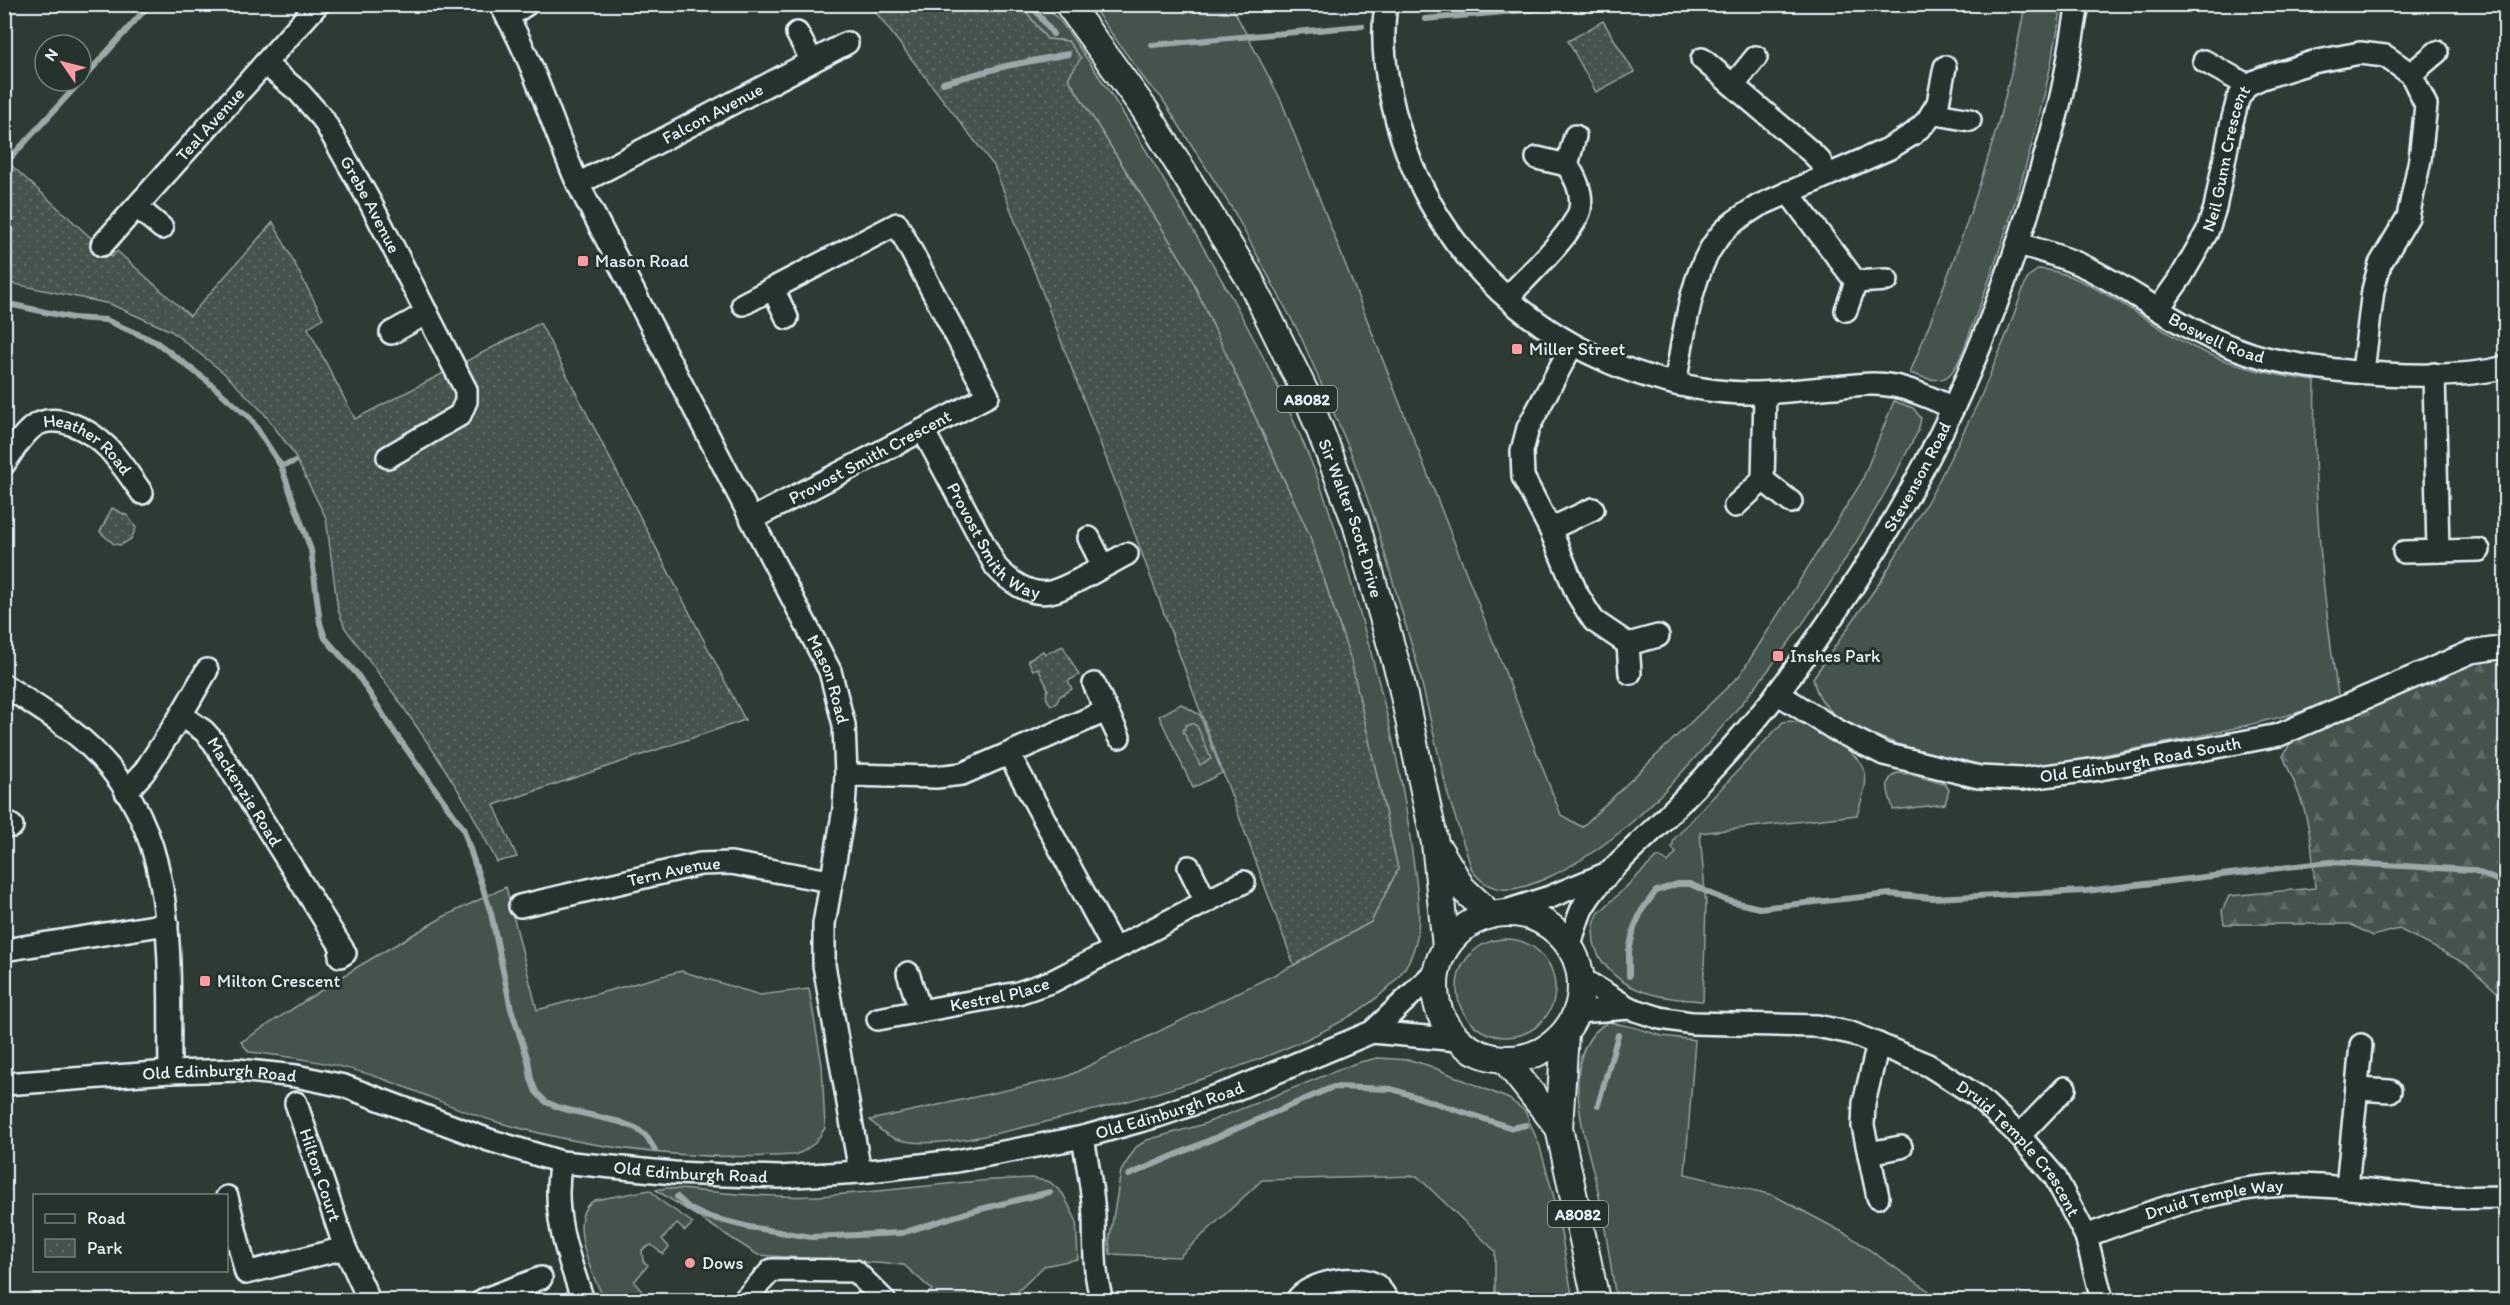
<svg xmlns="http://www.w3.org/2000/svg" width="2510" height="1305" font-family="Itim,sans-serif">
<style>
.grass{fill:#45524e;stroke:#96a2a3;stroke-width:1.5}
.forest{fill:url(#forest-firs);stroke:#96a2a3;stroke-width:1.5}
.park{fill:url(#park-dots);stroke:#96a2a3;stroke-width:1.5}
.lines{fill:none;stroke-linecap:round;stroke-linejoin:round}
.stream{stroke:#9da8a9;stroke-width:6}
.minor-casing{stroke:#e8f1f8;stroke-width:26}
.major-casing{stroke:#e8f1f8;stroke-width:30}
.minor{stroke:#26332d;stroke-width:21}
.major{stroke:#26332d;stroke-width:26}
.poi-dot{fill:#ff9aa2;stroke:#26332d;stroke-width:2}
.labels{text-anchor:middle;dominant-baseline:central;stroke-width:6;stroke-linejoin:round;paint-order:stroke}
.shield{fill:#26332d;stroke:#aeb8bb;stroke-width:1.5}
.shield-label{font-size:16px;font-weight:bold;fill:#e8f1f8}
.street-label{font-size:18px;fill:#e8f1f8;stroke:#26332d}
.poi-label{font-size:18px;fill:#e8f1f8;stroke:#26332d;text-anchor:start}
</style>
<defs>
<pattern id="forest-firs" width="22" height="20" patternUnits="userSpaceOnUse" patternTransform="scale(1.5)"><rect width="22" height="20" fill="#45524e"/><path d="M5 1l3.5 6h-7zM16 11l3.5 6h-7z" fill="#606b68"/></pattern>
<pattern id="park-dots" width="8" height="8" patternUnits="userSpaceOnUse" patternTransform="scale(1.5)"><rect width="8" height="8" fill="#45524e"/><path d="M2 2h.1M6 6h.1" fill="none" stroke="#606b68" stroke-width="1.8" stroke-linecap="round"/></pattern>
</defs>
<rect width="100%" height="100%" fill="#2e3b35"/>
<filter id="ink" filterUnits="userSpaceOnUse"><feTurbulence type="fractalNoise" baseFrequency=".0167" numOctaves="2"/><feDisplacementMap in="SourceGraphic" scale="12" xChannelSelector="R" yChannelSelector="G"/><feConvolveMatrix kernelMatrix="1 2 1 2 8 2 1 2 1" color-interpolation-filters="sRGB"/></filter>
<g filter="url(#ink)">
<!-- grass -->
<path class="grass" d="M1021,5H1044C1061,19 1072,37 1085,56C1107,87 1127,119 1147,152C1207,253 1268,354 1312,464C1333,515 1347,568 1362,621C1383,694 1402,769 1411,845C1416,884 1428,931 1406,966C1359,1043 1152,1096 1066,1117C1024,1127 937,1152 896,1139C885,1135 878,1128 870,1120L1066,1077L1294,965L1371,922L1398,869L1351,661L1309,534L1186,267L1068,78V41L1047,39Z
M1091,5H1231L1281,100L1561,815L1582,827L1740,675L1861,483L1894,401L1913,408L1921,418L1918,431C1860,546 1788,654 1702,750C1656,802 1613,847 1549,877C1521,890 1492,899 1472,870L1448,795L1418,667L1374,517L1351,453L1301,337L1233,210L1207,169L1161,97L1148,84Z
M2025,5H2062C2045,111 2015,212 1977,313C1970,329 1962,363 1949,375C1939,385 1920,376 1910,373C1958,253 2003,132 2025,5Z
M2039,269C2085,271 2149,325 2191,346C2230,366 2272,375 2315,381C2312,489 2322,594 2339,701C2264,723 2189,739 2112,753C2080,759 2047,769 2013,768C1966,767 1920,754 1877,736C1847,724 1819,712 1813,678L1882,579L1933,492L1979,401L2006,336L2025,284L2029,276Z
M1181,704L1200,715L1222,773L1193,788L1159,716Z
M1783,722C1789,721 1795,721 1801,723C1818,728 1858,753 1864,769C1869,783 1861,801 1857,815L1700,833L1706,904L1703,1001C1664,998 1623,995 1600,958C1592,944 1591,928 1598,914L1656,858L1660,857L1668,862L1676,853L1672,848L1674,839Z
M1897,773L1909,774L1945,784L1949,790L1945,804L1893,810C1891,796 1880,782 1897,773Z
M506,887L537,1010L681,971L760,995L809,989L822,1065L825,1128L815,1143L802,1152L794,1155C693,1161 594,1150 497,1122C459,1111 423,1093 386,1080C342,1064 295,1057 249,1052L241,1042L359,966L445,916Z
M1457 988a49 49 0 1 1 98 0a49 49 0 1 1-98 0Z
M1608,1022L1633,1027L1662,1036L1695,1040L1685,1174L1773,1195L1848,1235L1942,1300H1616C1611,1264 1605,1227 1598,1191C1588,1145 1553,1053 1608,1022Z
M1377,1058L1410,1060L1430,1066L1509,1099L1525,1111L1540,1147L1556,1205L1573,1300H1495V1251L1417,1176L1262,1180L1179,1257L1110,1254L1109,1242L1121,1171L1136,1147L1147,1140L1201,1125L1356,1063Z
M1032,1178L1050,1182L1063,1194L1076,1220L1078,1259L1044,1266L1009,1300H921L932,1290L904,1265L758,1255L656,1190L666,1188C717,1192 766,1198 817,1196C889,1192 960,1180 1032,1178Z
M650,1190L661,1201L693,1223L685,1231L677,1224L662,1239L669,1247L663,1254L651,1245L642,1250L643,1261L648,1265L634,1282L649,1300H605C593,1278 564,1215 595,1200Z"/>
<!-- forest -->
<path class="forest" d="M2505,651L2506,729L2501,739L2506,741L2505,999L2466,964L2399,929L2373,936L2350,924H2224L2222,911L2229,896L2315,888C2313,858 2311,828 2301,800C2296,785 2289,771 2283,756L2295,735L2433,674Z"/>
<!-- park -->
<path class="park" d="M870,5H1021L1047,39L1068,41L1081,58L1068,78L1186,267L1309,534L1351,661L1398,869L1371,922L1294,965L1124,505L994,166Z
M1603,21L1634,72L1596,92L1568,41Z
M12,166L112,257L117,251L190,316L273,222L323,318L308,328L355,419L540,323L745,720L494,805L517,857L497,862L467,804L436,755L397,698L345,628L338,610L326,518L292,451L263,412L224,373L171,331L110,304L5,282L4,174Z
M112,508L128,516L136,528L131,539L121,545L114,544L100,532Z
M1063,646L1079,675L1068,681L1072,689L1060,696L1056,704L1051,705C1046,699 1045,696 1048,689L1038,668L1033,670L1028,660L1043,651L1045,654Z
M1191,723L1197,726L1211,759L1200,765L1183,731L1186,725Z"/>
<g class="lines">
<!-- stream -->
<path class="stream" d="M1031,4L1053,34
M1103,4L1104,7
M1425,19L1595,4
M1152,45L1362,26
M81,81L150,4
M943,83L1006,66L1068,54
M4,165L81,81
M4,303L73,318L106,320L156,342L206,380L250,418L281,466L294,462
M281,466L311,550L320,623L325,638L357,674L395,733L463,828L491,913L511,1009L528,1060L531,1079L536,1092L546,1102L560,1108L620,1122L636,1128L647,1137L655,1150
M1629,976V951L1634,928L1642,910L1656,891L1677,884H1690L1725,900L1760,908L1890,894L1932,898L2086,891L2330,862L2473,870L2506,884
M1598,1105L1618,1035
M1129,1175L1333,1087L1392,1089L1512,1128L1526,1125
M677,1197L690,1209L705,1216L749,1227L811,1237L902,1233L969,1212L1050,1192"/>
<!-- minor casing -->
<g class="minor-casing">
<g id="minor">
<path id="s1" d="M500,4C534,60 551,124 578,184L830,671L844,725L846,775L844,809L824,924V965L860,1172"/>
<path d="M1386,4C1380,46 1387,85 1398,125C1440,272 1567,373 1717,391C1756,396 1796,390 1835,387C1854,385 1875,382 1894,386C1914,390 1934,399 1953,408"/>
<path d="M507,17L527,4"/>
<path d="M797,33L812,61"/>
<path d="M1702,59L1811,152L1820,161L1827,174"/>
<path d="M2204,61L2247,85"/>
<path id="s2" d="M265,64L299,92L323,119L370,202L466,390V401L460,415L388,457"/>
<path d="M2411,74L2437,52"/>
<path d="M1734,84L1756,57"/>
<path d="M1932,113L1970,120"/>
<path d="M1537,158L1567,165L1575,136"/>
<path id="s3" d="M578,184L847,43"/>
<path d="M1788,192L1856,282"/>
<path d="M137,207L162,228"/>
<path id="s4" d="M2019,244C2039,250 2060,256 2079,264C2119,282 2155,310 2194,330C2218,342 2244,353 2270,359C2333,373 2444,383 2506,367"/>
<path id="s5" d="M102,245L318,4"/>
<path d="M773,289L787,318"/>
<path d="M1508,297C1525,278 1575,232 1580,209C1583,193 1576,178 1567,165"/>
<path d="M743,304L897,224L988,396L752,519"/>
<path id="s6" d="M2159,308L2181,277L2207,232L2215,208L2231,126L2238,99L2247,85L2262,78L2313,62L2360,53L2385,56L2411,74L2426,105L2420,159L2408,217L2380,264L2373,290L2363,371"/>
<path d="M1846,310L1856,282L1887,280"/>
<path d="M391,333L427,313"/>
<path d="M1572,345L1528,428L1522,451L1523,477L1550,529L1577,594L1588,612L1594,621L1628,644"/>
<path d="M2434,374L2438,551"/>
<path d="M1675,384C1684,338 1689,275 1718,238C1728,224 1744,215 1758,206L1888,149L1913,134L1927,121L1938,103L1945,67"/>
<path id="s7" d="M923,430L996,567C1009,581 1029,596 1050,592C1067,589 1109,563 1127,554"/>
<path id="s8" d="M4,464C13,451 21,436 33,427C56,410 91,431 108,448C121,462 131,478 142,493"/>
<path d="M1763,480L1765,393"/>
<path d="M1735,506L1763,480L1791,502"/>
<path d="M1550,529L1593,509"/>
<path d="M1089,538L1103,566"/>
<path d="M2404,552L2479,550"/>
<path d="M1630,673L1628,644L1658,636"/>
<path d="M1094,684L1119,737"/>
<path d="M4,685C37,707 72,727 99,756C181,840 168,965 170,1072"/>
<path id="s9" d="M1777,693L1836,730L1884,754L1979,777L2021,779L2100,769L2279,735L2471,652L2506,647"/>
<path d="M181,715L207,670"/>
<path d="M1009,754L1114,949"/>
<path d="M846,775L936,777L962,774L1106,711"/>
<path id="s10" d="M126,792L144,772L181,715L204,731L213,741L345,953L340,956"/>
<path d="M4,821L12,826"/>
<path d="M1189,867L1206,902"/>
<path id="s11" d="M520,906L700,864L731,863L830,881"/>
<path d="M1500,913L1550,897L1608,873"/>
<path id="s12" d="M1569,947C1574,934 1577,917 1584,905C1602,875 1633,850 1658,825C1700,783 1743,738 1779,691C1846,602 1907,507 1954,406C1997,313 2029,216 2056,117C2066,81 2071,42 2078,4"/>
<path d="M4,950L167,924"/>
<path d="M908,973L920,1010"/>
<path d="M1582,979L1629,1008"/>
<path id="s13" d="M1578,1012L1629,1008L1660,1018L1692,1023L1817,1026L1851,1033L1928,1065L1977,1096L2018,1134L2055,1177L2086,1236L2102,1300"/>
<path id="s14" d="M878,1019L1018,993L1053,981L1244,882"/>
<path d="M1372,1032L1458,1040"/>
<path id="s15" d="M4,1084L170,1072L238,1070L296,1076L344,1086L489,1140L561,1162L674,1173L779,1177L860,1172L956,1161L1083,1137L1158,1116L1234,1090L1372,1032L1436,971"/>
<path d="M2357,1089L2390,1091"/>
<path id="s16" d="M296,1103L345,1248L369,1300"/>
<path d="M2019,1136L2065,1088"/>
<path d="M1083,1137C1087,1163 1093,1190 1094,1216C1095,1245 1093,1272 1102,1300"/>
<path d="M1869,1153L1901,1147"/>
<path d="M561,1162C551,1210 567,1255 583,1300"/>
<path d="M2347,1188L2361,1045"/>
<path d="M227,1197L246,1273L345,1248"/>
<path d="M1878,1197L1863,1126L1864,1103L1878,1044"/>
<path id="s17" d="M2086,1236C2154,1210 2223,1185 2297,1185C2345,1186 2393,1193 2442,1197C2463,1198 2484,1197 2506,1197"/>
<path d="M483,1300L541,1278"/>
<path d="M744,1300L772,1270L855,1271L884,1300"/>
<path d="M1297,1300C1308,1282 1358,1273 1376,1285C1380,1289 1385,1296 1387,1300"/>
</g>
</g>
<!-- major casing -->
<g class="major-casing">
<g id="major">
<path id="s18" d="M1068,4L1145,110L1249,278L1306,394L1356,523L1400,677L1435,843L1446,947"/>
<path d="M1440,851L1462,888L1490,914"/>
<circle cx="1508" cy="986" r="73"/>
<path d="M1565,1034L1559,1128L1596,1300"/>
<path d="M1505,1060L1559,1128"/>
</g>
</g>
<!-- minor -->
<use href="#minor" class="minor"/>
<!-- major -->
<use href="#major" class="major"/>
</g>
</g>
<!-- markers -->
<g class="poi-dot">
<rect x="577" y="255" width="12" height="12" rx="3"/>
<rect x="1511" y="343" width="12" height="12" rx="3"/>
<rect x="1772" y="650" width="12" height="12" rx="3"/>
<rect x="199" y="975" width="12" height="12" rx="3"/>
<circle cx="690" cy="1263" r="6"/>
</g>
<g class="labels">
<!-- shield labels -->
<g class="shield">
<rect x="1277" y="386" width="60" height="26" rx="4.5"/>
<rect x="1548" y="1201" width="60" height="26" rx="4.5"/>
</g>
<g class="shield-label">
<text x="1307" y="399">A8082</text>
<text x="1578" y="1214">A8082</text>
</g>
<!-- street labels -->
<g class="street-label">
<text stroke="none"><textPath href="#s3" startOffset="152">Falcon Avenue</textPath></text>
<text stroke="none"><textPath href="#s5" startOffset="162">Teal Avenue</textPath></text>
<text stroke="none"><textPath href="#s6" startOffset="166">Neil Gunn Crescent</textPath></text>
<text stroke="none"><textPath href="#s2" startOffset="178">Grebe Avenue</textPath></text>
<text stroke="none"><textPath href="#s4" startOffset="220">Boswell Road</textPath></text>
<text stroke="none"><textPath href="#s8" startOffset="111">Heather Road</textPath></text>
<text transform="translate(870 457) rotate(-28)">Provost Smith Crescent</text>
<text stroke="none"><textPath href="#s12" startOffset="590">Stevenson Road</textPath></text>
<text stroke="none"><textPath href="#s18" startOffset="590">Sir Walter Scott Drive</textPath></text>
<text stroke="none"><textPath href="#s7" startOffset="134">Provost Smith Way</textPath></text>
<text stroke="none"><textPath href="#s1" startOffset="752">Mason Road</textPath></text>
<text stroke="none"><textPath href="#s9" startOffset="384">Old Edinburgh Road South</textPath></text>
<text stroke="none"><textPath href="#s10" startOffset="196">Mackenzie Road</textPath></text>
<text stroke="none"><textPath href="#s11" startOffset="158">Tern Avenue</textPath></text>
<text stroke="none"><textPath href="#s14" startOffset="124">Kestrel Place</textPath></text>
<text stroke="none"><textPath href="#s15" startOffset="216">Old Edinburgh Road</textPath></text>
<text stroke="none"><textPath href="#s15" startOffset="1188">Old Edinburgh Road</textPath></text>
<text stroke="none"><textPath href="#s13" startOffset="484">Druid Temple Crescent</textPath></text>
<text stroke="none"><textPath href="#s15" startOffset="702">Old Edinburgh Road</textPath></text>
<text stroke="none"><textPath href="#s16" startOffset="76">Hilton Court</textPath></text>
<text stroke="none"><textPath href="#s17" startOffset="134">Druid Temple Way</textPath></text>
</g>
<!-- poi labels -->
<g class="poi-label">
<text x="595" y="261">Mason Road</text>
<text x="1529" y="349">Miller Street</text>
<text x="1790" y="656">Inshes Park</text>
<text x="217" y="981">Milton Crescent</text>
<text x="702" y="1263">Dows</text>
</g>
</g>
<!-- margin -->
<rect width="2510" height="1305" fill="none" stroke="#26332d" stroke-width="24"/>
<rect x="12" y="12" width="2486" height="1281" fill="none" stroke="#e8f1f8" stroke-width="2" filter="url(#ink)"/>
<!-- legend -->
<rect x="33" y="1194" width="195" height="78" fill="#26332d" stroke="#747f7e" stroke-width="1.5"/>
<rect x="45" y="1214" width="30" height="9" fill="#26332d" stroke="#747f7e" stroke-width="1.5"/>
<text x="87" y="1224" font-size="18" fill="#e8f1f8">Road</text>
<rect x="45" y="1239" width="30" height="18" fill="url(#park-dots)" stroke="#747f7e" stroke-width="1.5"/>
<text x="87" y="1254" font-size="18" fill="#e8f1f8">Park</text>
<!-- north arrow -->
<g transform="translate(63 63) rotate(305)"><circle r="28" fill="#26332d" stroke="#747f7e" stroke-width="1.5"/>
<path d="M0-4.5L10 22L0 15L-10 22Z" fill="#ff9aa2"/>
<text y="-9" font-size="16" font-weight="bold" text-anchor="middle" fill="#e8f1f8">N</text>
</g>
</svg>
